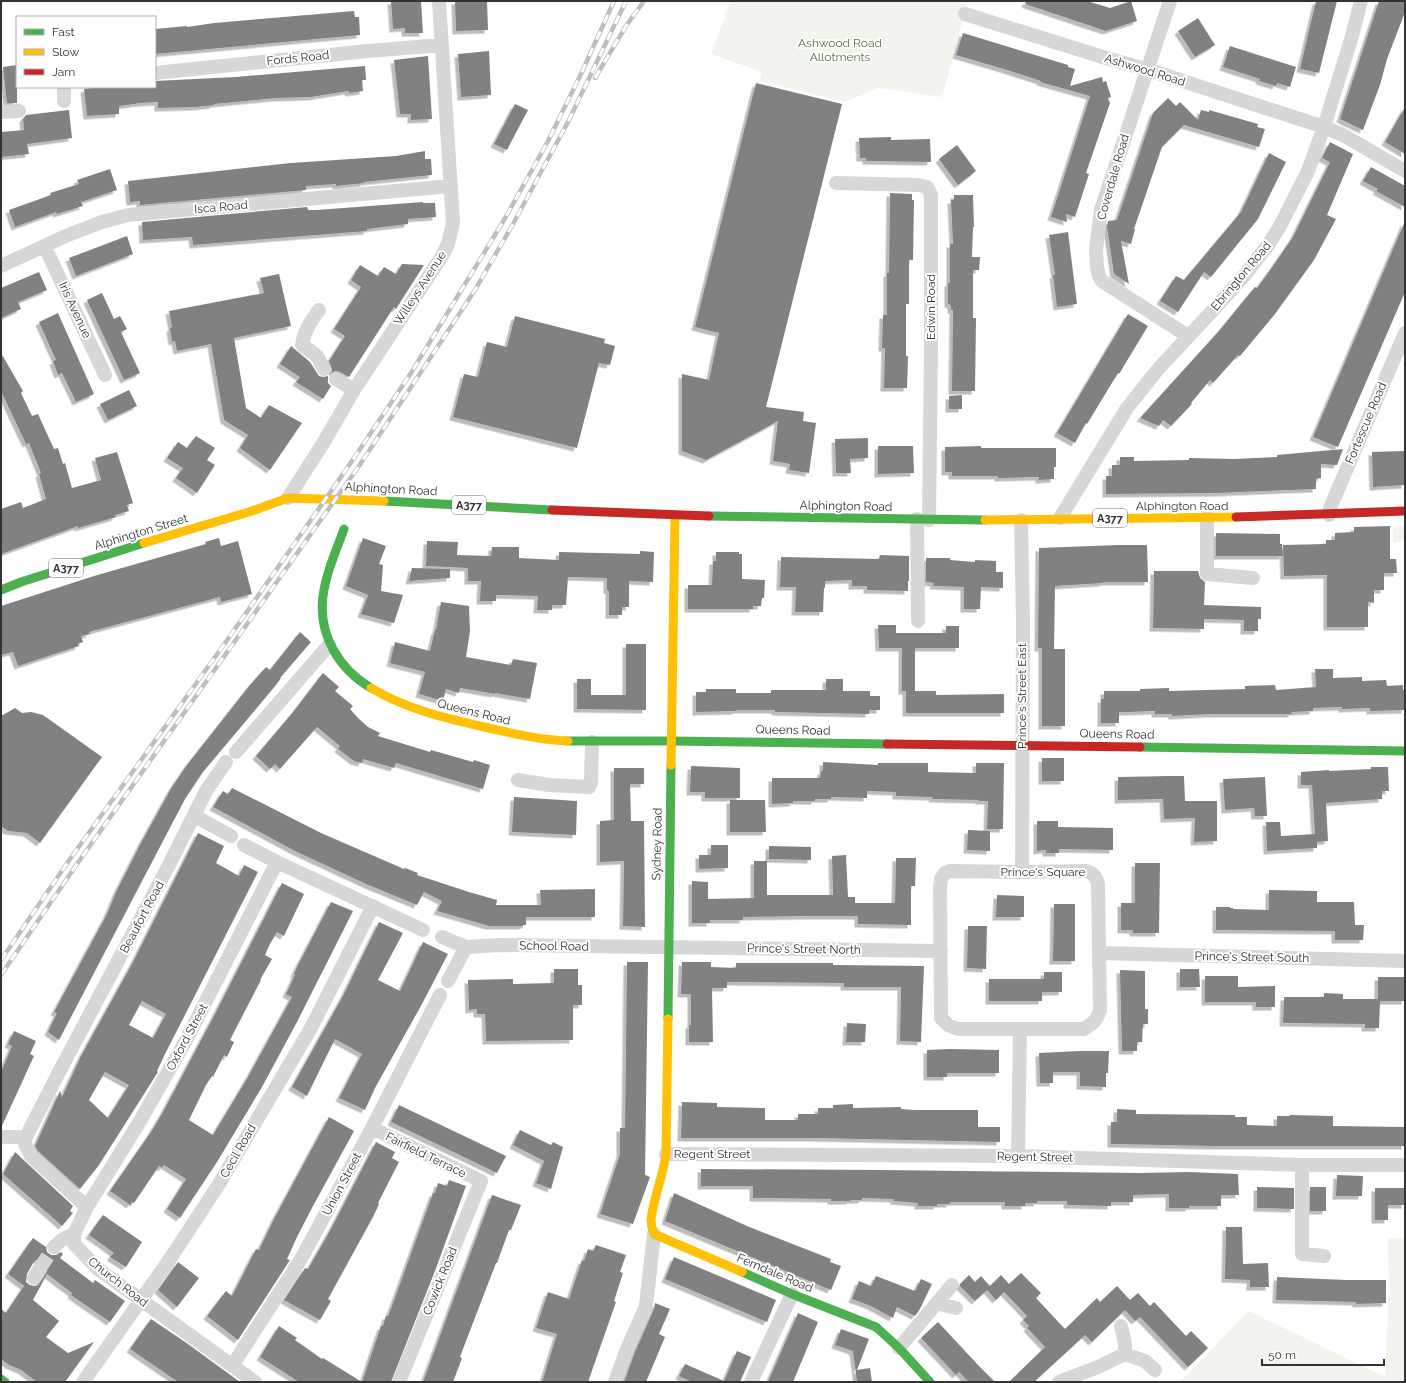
<svg xmlns="http://www.w3.org/2000/svg" width="1406" height="1383" font-family="Raleway,sans-serif">
<style>
.green{fill:#f1f5ed}
.building{fill:#818181;fill-rule:evenodd;filter:url(#shadow)}
.lines{fill:none;stroke-linecap:round;stroke-linejoin:round}
.street-tunnel{stroke:#d6d6d6;stroke-width:14;stroke-dasharray:14 7;stroke-linecap:butt}
.street{stroke:#d7d7d7;stroke-width:14}
.fast{stroke:#4caf50;stroke-width:9}
.slow{stroke:#ffc107;stroke-width:9}
.jam{stroke:#c62828;stroke-width:9}
.rail-casing{stroke:#bebebe;stroke-width:4.5}
.rail{stroke:#fff;stroke-width:3;stroke-dasharray:9;stroke-linecap:butt}
.labels{text-anchor:middle;dominant-baseline:central;stroke-width:4;stroke-linejoin:round;paint-order:stroke}
.shield{fill:#fff;stroke:#707070;stroke-width:1}
.shield-label{font-size:11px;font-weight:bold;fill:#333}
.park-label{font-size:12px;fill:#56703f;stroke:#fff}
.street-label{font-size:12px;fill:#333;stroke:#fff}
</style>
<defs>
<filter id="shadow"><feDropShadow dx="-3.5" dy="3.5" stdDeviation="0" flood-color="#0004"/></filter>
</defs>
<rect width="100%" height="100%" fill="#fff"/>
<!-- green -->
<path class="green" d="M731,1H968L942,97L879,88L845,102L760,81L762,72L711,54Z
M1405,526V539L1399,542L1393,543V528Z
M1388,1238H1405V1382H1180L1249,1311L1385,1377L1389,1289Z"/>
<!-- building -->
<path class="building" d="M391,1H421L423,33H405V28L393,29Z
M455,1H487L488,30L456,31Z
M1026,1H1087L1110,8L1131,1L1137,21L1106,31L1025,4Z
M1316,1H1337L1319,73L1300,69Z
M1379,1H1405V12L1387,59L1380,85L1363,130L1340,119Z
M354,11L355,17H359L360,35L155,54V29L187,26V27L214,23Z
M1198,18L1215,45L1195,57L1178,31Z
M963,33L1068,65V67L1075,69L1070,86L1102,77L1103,82L1106,81L1111,97L1108,98L1110,103L1086,173L1089,174L1075,217L1066,214L1067,222L1051,217L1090,96L1040,82L1041,81L1007,70L956,55Z
M1230,46L1296,67L1290,87L1277,83L1276,86L1259,81L1260,79L1223,67Z
M489,51L491,95L461,97L458,54Z
M428,56L432,119L411,120V114H400L394,60Z
M17,65V103H7L3,67Z
M365,66L366,80H362L363,91L349,93L348,91L311,97L276,98L214,104V105L195,107L158,108V102L141,103L119,106V114L87,116L84,89L100,87H155V81L236,77Z
M756,83L842,104L766,407L804,412L803,421L816,423L809,473L789,470L790,464L773,461L778,421L706,460L682,451V374L709,380L719,333L695,327Z
M1168,98L1176,106L1180,102L1198,120L1201,110L1209,112V110L1258,124L1257,127L1265,129L1259,147L1184,125L1162,147L1134,229H1135L1131,244L1121,241L1129,284L1114,274L1107,227L1108,221L1117,220L1153,113Z
M515,104L528,110L507,150L494,144Z
M1405,107V154L1385,142Z
M69,110L72,138L27,144L29,154L1,157V132L24,130L23,119L26,115Z
M891,137V140L930,139L931,162L866,161V158H860L859,138Z
M1330,142L1353,154L1327,215L1336,219L1314,260L1275,314L1240,356L1238,355L1213,383L1210,380L1191,403L1192,404L1171,426L1163,420L1159,426L1140,418L1219,331L1255,287L1257,288L1273,266L1293,237L1330,162L1322,158Z
M957,145L976,171L958,185L939,159Z
M425,151V159H431L432,175L364,182V183L336,186V184L306,186V190L140,205V201L130,202L128,181L291,163L396,156Z
M1269,153L1286,162L1258,219L1211,277L1204,272L1178,312L1160,301L1176,276L1184,280L1241,212Z
M1371,167L1405,186V207L1376,191L1378,189L1363,181Z
M110,169L117,190L81,202L83,206L57,214L56,212L15,227L9,210L51,195L50,193L79,184L77,180Z
M890,193L912,194V200H914L913,260H909V304H906V356H908L907,388H884L885,348H882L883,315H887V273H889Z
M954,195H973L974,227H973L972,257H980L979,270H973V318H976L975,391H952L953,310H951V305L948,304V283H950V244H953L951,200H954Z
M423,202V203H435L436,217L408,219V224L367,229V231L193,245L192,237L143,240L142,222L307,207L308,210H317Z
M1405,221V292L1338,447L1313,437Z
M1068,232L1077,304L1057,307L1053,275H1055L1049,235Z
M127,236L133,254L76,276L69,258Z
M402,264L424,265L396,309L394,307L349,377L340,372L336,371L332,372V369L329,361L345,336L334,329L361,287L351,280L360,265L378,276L384,267L396,274Z
M39,272L47,290L18,302L21,309L1,318V288Z
M279,274L291,326L234,338L246,408L261,418L269,405L302,423L270,470L240,448L248,435L224,420L211,344L177,351L175,341L172,342L170,328L172,327L169,311L264,293L260,278Z
M102,293L114,319L120,316L127,329L121,332L140,373L124,380L87,300Z
M58,313L94,394L76,402L62,373L58,375L53,361L56,360L39,322Z
M1128,314L1148,326L1119,374L1118,373L1087,424L1086,423L1075,443L1057,433Z
M515,316L605,339L604,343L615,346L610,365L599,363L577,448L453,417L464,374L478,377L487,342L507,347Z
M291,346L310,362L319,376L323,377L328,376V383L331,386L323,399L296,382L300,377L280,364Z
M1,353L23,391L21,393L32,416L38,414L54,449L58,448L63,464L65,463L72,488L101,480L95,458L117,452L133,503L127,505L129,511L115,515L116,517L78,528V526L1,554V509L21,502L23,508L46,499L39,474L41,473L29,443L26,444L1,391Z
M129,390L137,406L108,420L100,404Z
M962,395V409H949V396Z
M196,436L215,448L207,460L215,465L197,493L176,478L183,468L167,458L178,442L187,448Z
M868,438V458L850,459L851,473H836L835,439Z
M878,446H913L914,473L878,474Z
M981,446V448H1056V467H1054V479L1039,480V477L998,478V476H952V472H945V447Z
M1343,449L1337,465L1321,464V478L1316,479V489L1217,493L1106,494V476H1112V465H1120V457H1134V461L1189,460V458L1234,459L1277,457V455Z
M1404,451L1405,485L1373,487L1372,452Z
M1390,526V559H1396L1397,573H1384V590H1374V603L1368,602V627H1327V575L1284,576L1283,545L1326,544V540H1335V533L1354,532V527Z
M1216,533L1280,534V544H1282L1283,556H1216Z
M219,538L221,546L238,541L252,594L221,602L220,597L89,632L90,634L81,636L83,642L78,644L79,646L18,666L13,652L1,655V606L94,576L206,544L205,542Z
M363,538L386,546L379,564L383,565L381,591L403,595L394,623L361,614L368,595L346,586Z
M427,541L458,542L457,555L491,556L492,547H519V558L559,560V552L640,554V551L654,552L653,582L629,581V607H622V615H609V591L607,590V578L568,577L566,605H552V610H537L538,596L496,595V601H480L481,581H468V568L426,566Z
M1118,545H1147L1148,582H1103V583L1055,586L1054,649H1065V726H1042V648H1038L1039,548Z
M716,552H739V554H742V579L765,580L764,598H762L761,606H753V609H688V585H712L713,561H716Z
M880,555L909,556V581H908V591L867,590V586H852V580L825,581V588H824L823,612H795L796,587H780L781,557L879,559Z
M926,558H950V560L975,562V560L996,561V572H1003V588L981,587L980,609H964V587L933,586L934,583L926,582Z
M412,568L450,569V578L409,581Z
M1154,571H1198L1200,578L1205,582L1204,605L1261,607V619H1258V631H1244V620L1204,619V629L1153,628Z
M441,602L469,606L470,631L466,657L511,665L513,659L537,663L530,699L495,693V694L460,688L459,693L446,689L443,701L419,694L425,672L390,663L395,642L430,651L435,630H436Z
M878,625H896V633H946V626H959V648H915V691H936V695L1004,694V713H906V691H912H902V648H879Z
M300,632L311,642L280,678H281L276,685L203,772L185,799L59,1040L48,1032L57,1013L54,1012L107,914L117,890L142,841L172,787L187,765L250,685L266,667L270,670Z
M626,644H646V710L577,709V679H591V695H626Z
M1315,669H1333V678L1362,677V681L1386,680L1387,686L1403,685V690H1405V710L1370,711V708L1342,709V707L1313,708V711L1291,712L1292,714H1210L1172,716V714H1155V711L1127,712H1119V723H1101V699H1104V691H1140V689L1169,688V691L1245,689V686L1275,685L1276,690L1316,687Z
M323,673L339,687L335,691L353,706L350,709L358,718L368,727L380,733L378,736L430,752L431,750L473,762L474,760L490,765L483,789L396,763L394,768L363,759L362,763L354,761L338,749L340,746L317,727L280,769L275,764L270,769L256,756L294,711Z
M826,679H843V691H870V696H880V710H869V714L775,712V710H736V711L696,712V692H706V689H736V693H771V690H826Z
M15,708L22,713L31,712L43,715L102,757L40,843L27,833L8,831L1,826V716Z
M1042,758H1064V781H1042Z
M823,762L878,765V763H928V772L976,773V763H1004L1003,829H987L988,801H979V800L932,799L933,797L896,796V792L867,791V798L831,797V799H815V801H793V803L772,804V778H820L821,771H823Z
M691,766L740,768V798H705V792H690Z
M1371,767H1388L1389,791H1382V799L1326,803L1328,841L1317,842V848L1267,851L1266,822H1280L1281,836L1315,834L1312,785H1301V772L1329,770V771L1371,769Z
M614,768H644V784H630L631,821H644L645,927L623,926L624,861L600,862V821L614,820Z
M1170,776H1184L1185,801H1217V841L1194,842L1195,818L1164,819L1163,799L1118,800V777Z
M1265,777L1267,816H1255L1254,808L1225,810L1223,779Z
M232,788L321,833L404,869L405,868L418,873L417,875L469,892L497,900L496,905H541L540,890L595,889V917H526V925H523V926H489L437,911L442,901L424,892L417,905L366,884L295,851L213,807L223,791L228,794Z
M514,797L577,801L576,835L512,832Z
M730,800H765L766,832H730Z
M1037,821H1058V827L1113,828V850L1059,849V853H1046V850L1037,851Z
M968,830L990,831V851L967,850Z
M198,833L224,846L216,863L239,876L244,865L258,872L166,1052L157,1071L158,1072L99,1165L80,1189L38,1151L35,1146L60,1091L62,1097L81,1056L132,964ZM142,1001L166,1014L153,1038L129,1025ZM105,1072L129,1085L108,1118L89,1100Z
M711,845H728V868L699,869V855H711Z
M769,846L811,847V860L769,859Z
M846,855L848,897H855V903H895L896,858H916L915,886H911V925L858,924V916H809L743,917V920H710V923H692V881L708,882V899L754,898V861H767V895H833L832,856Z
M1135,863H1160L1159,933H1133V930H1121V903H1135Z
M282,883L304,894L284,936L277,932L270,944L265,955L272,959L260,980H261L230,1040L234,1042L227,1057L224,1055L213,1077L212,1076L206,1085L189,1120L213,1135L248,1077L292,997L286,994L295,975L294,974L298,965L331,902L353,911L297,1022L262,1087L217,1162L180,1218L167,1209L186,1179L164,1165L162,1168L159,1166L134,1203L132,1202L130,1205L110,1191L151,1132L163,1112L215,1014Z
M1269,890L1317,891V902H1354L1355,925H1364L1363,940H1335V931L1216,930V907H1230V908H1233V909L1269,910Z
M997,895L1024,896V917H996Z
M1054,904H1075V961H1053Z
M379,922L403,933L378,980L400,991L423,942L448,954L422,1004L375,1088L365,1110L339,1098L362,1054L335,1039L307,1096L292,1087L344,994Z
M968,926H987L986,969L967,968Z
M627,962H648L645,1175L650,1177L633,1224L600,1214L620,1154V1128H625Z
M682,962H711V967L736,968V963H833V965L924,966L921,1042L900,1041L901,987H844V983L727,982V988H712L713,1042H689V1025H691V994H681Z
M554,969H578V985H582V1005H573V1040L486,1041L485,1014H477V1009L469,1010L468,980L513,979V984L554,983Z
M1180,969H1199L1200,987H1180Z
M1120,970L1145,971V1009H1148V1024H1143L1142,1042H1137V1051H1122Z
M1044,972H1062V992H1042V1001H989V979H1044Z
M1205,976H1238V987L1275,986V1007H1256V1002H1205Z
M1378,977H1405V1001H1380L1379,1028H1365V1024L1283,1023L1284,997H1324V993L1343,994V999H1378Z
M847,1023L866,1024L865,1042H846Z
M14,1031L36,1041L30,1054L34,1056L1,1128V1072L12,1046L8,1044Z
M949,1049L999,1050V1073H947V1077H927V1050Z
M1080,1051H1109L1108,1073H1106V1087L1080,1086V1072H1053V1083H1040L1039,1053Z
M682,1102L717,1103V1107L765,1108V1120H798V1114H818V1108H833V1105L853,1104V1108L901,1107V1109L914,1110H978V1127H1000V1142L814,1138H681Z
M399,1105L506,1156L497,1173L391,1122Z
M1117,1109L1136,1110V1114L1235,1115V1117H1247V1125L1277,1126V1116H1290V1115L1333,1116V1126L1405,1127V1146H1215L1111,1144V1122H1117Z
M329,1117L354,1131L313,1206L297,1237L287,1259L290,1260L238,1340L207,1316L226,1291L232,1296L256,1249L259,1250L274,1219Z
M520,1130L551,1145L553,1142L563,1147L551,1189L536,1183L544,1161L513,1145Z
M376,1142L395,1152L392,1158L399,1162L378,1203L379,1204L373,1217L328,1299L331,1301L320,1320L284,1300L305,1268L308,1269L331,1229Z
M15,1152L73,1206L70,1211L73,1213L62,1226L3,1174Z
M701,1169L882,1170L1139,1173L1188,1172L1238,1174L1239,1195H1221V1206H1189V1208H1169V1194L1133,1195V1202H1111V1206L1067,1205V1201H1037V1203H1025V1206H1005V1202H950V1204H937V1206H918V1203L894,1201V1199L862,1198V1200H850V1201H831V1199L753,1198V1186H701Z
M1337,1175L1363,1176L1362,1196H1336Z
M449,1180L466,1186L435,1271L391,1382H299L260,1357L279,1326L297,1338L295,1340L322,1359L323,1358L362,1382L381,1326H383L386,1316H388L392,1306L433,1193H435L438,1183L447,1186Z
M1257,1187L1294,1188V1209L1257,1208Z
M1310,1187H1326V1211H1310Z
M1375,1188H1405V1205H1388V1220H1375Z
M674,1193L747,1226L831,1259L830,1262L841,1266L831,1290L665,1221Z
M492,1195L521,1205L511,1230H509L497,1263H496L466,1341L460,1357L462,1358L453,1382H423Z
M103,1215L142,1242L126,1267L110,1257L114,1253L89,1235Z
M1226,1227H1242L1243,1264L1268,1263L1269,1287H1250V1280L1225,1279Z
M33,1238L46,1247L47,1252L51,1255H56L61,1252L63,1254L60,1258L93,1283L95,1280L125,1301L110,1322L71,1295L72,1293L47,1274L33,1300L59,1321L46,1337L68,1353L94,1342L65,1382H37L21,1370L9,1365L1,1359V1309L6,1313L24,1286L8,1274ZM41,1260L45,1261L48,1264L47,1272L38,1285L34,1286L30,1285L26,1282L27,1274L33,1263L36,1260Z
M596,1245L626,1255L620,1272L623,1273L614,1301L616,1302L588,1382H542L557,1334L536,1328L548,1292L569,1299L582,1260L584,1261L588,1249L593,1251Z
M674,1257L776,1300L767,1322L665,1279Z
M178,1262L199,1278L177,1307L158,1290Z
M1021,1273L1041,1293L1036,1298L1065,1329L1097,1298L1100,1302L1117,1286L1130,1300L1138,1293L1150,1306L1154,1302L1186,1336L1191,1331L1208,1348L1188,1367L1140,1317L1135,1321L1125,1310L1092,1342L1085,1335L1034,1382H1009L1045,1347L1027,1328L1029,1326L1023,1320L1027,1316L1004,1292L996,1300L987,1290L975,1301L960,1286V1284L969,1275L975,1282L981,1276L990,1286L1001,1275L1009,1284Z
M876,1276L915,1291L921,1279L932,1284L920,1309L915,1316L897,1307L893,1318L871,1306L852,1299L859,1281L871,1286Z
M1277,1277L1346,1280H1386V1303L1356,1304V1302L1276,1300Z
M655,1303L670,1309L659,1334L665,1337L646,1382H624L635,1352L654,1309Z
M798,1313L818,1322L793,1382H768Z
M151,1319L188,1344L240,1382H178L130,1349Z
M938,1322L979,1366L995,1382H969L959,1372L956,1375L921,1338Z
M841,1329L869,1339L857,1370L870,1368L872,1382H857L853,1351L835,1345Z
M737,1351L751,1357L740,1382H692L679,1376L685,1364L724,1381Z"/>
<g class="lines">
<!-- street-tunnel -->
<path class="street-tunnel" d="M40,1268L54,1247"/>
<!-- street -->
<path class="street" d="M1170,1L1101,210L1096,249L1097,267L1099,276L1102,281L1188,336
M965,14L1106,58L1146,69L1324,127L1343,135L1405,171
M155,73L368,51L442,45
M64,101V87
M1,112L19,111
M836,183L918,185L927,187L931,195V348L929,520
M45,247L105,375
M1,266L68,235L102,222L128,215L451,186
M319,310C311,321 304,331 302,345L317,356L324,369
M336,379L354,390
M288,498L322,445L354,390L442,256L448,244L453,223L439,1
M1329,515L1330,508L1405,333
M1060,518L1127,408L1159,368L1215,308L1244,276L1268,245L1279,228L1308,171L1324,127L1352,36L1361,1
M1207,518V574L1253,578
M917,519L918,621
M1021,520L1023,621L1022,872
M236,752L329,645
M518,780L549,785L589,787L591,783L592,742
M195,816L231,836
M244,845L277,862L423,930
M950,871L1022,872L1086,871C1093,873 1096,876 1098,884L1100,1011C1096,1021 1092,1025 1083,1029H958L948,1025L941,1018L940,887L941,879L945,873Z
M442,937L466,947L499,945L941,951
M1099,953L1405,961
M448,981L466,947
M372,1128L481,1181L399,1382
M1,1137H26
M666,1154L1018,1156L1302,1165H1405
M1018,1156L1020,1030
M1302,1165V1254L1324,1256
M87,1207L31,1156L25,1144L26,1137L58,1074L170,863L206,791L226,762
M54,1247L63,1239L74,1234
M34,1278L40,1268
M937,1303L956,1308
M1121,1326L1125,1343V1354
M899,1348L952,1285
M232,1366L301,1259L372,1128L440,995
M83,1382L170,1259L219,1184L311,1028L373,906
M255,1382L98,1269L74,1244V1234L87,1207L140,1121L185,1042L277,862
M615,1382L627,1349L646,1306L654,1234
M751,1382L792,1294
M1059,1382L1098,1367L1125,1354L1145,1361L1155,1370"/>
<!-- fast -->
<path class="fast" d="M384,501L552,510
M709,516L985,520
M344,529C336,551 326,573 323,596C318,635 339,669 371,688
M1,590L21,582L144,543
M568,741H671L887,744
M1140,747L1405,751
M668,1019L671,765
M742,1272L792,1294L876,1327L899,1348L930,1382
M1,1379L5,1382"/>
<!-- slow -->
<path class="slow" d="M985,520L1236,517
M144,543L249,512L288,498L384,501
M371,688C406,709 445,718 484,727C512,733 538,740 568,741
M671,765L675,516
M668,1019L666,1154C663,1176 654,1197 651,1219C651,1224 652,1229 654,1234L742,1272"/>
<!-- jam -->
<path class="jam" d="M552,510L709,516
M1236,517L1405,511
M887,744L1140,747"/>
<!-- rail casing -->
<g class="rail-casing">
<path id="rail" d="M595,78L626,26L644,1
M1,960L70,859L228,639L352,461L411,373L504,220L547,143L582,72L614,1
M1,975L77,864L359,466L475,290L513,224L568,122L626,1"/>
</g>
<!-- rail -->
<use href="#rail" class="rail"/>
</g>
<g class="labels">
<!-- shield labels -->
<g class="shield">
<rect x="452" y="496" width="34" height="18" rx="3"/>
<rect x="1093" y="509" width="34" height="18" rx="3"/>
<rect x="49" y="559" width="34" height="18" rx="3"/>
</g>
<g class="shield-label">
<text x="469" y="505">A377</text>
<text x="1110" y="518">A377</text>
<text x="66" y="568">A377</text>
</g>
<!-- park labels -->
<g class="park-label">
<text x="840" y="43">Ashwood Road<tspan x="840" dy="14">Allotments</tspan></text>
</g>
<!-- street labels -->
<g class="street-label">
<text transform="translate(298 58) rotate(-6)">Fords Road</text>
<text transform="translate(1145 70) rotate(17)">Ashwood Road</text>
<text transform="translate(1113 177) rotate(-74)">Coverdale Road</text>
<text transform="translate(221 207) rotate(-5)">Isca Road</text>
<text transform="translate(1241 276) rotate(-50)">Ebrington Road</text>
<text transform="translate(420 288) rotate(-57)">Willeys Avenue</text>
<text transform="translate(931 307) rotate(-90)">Edwin Road</text>
<text transform="translate(75 310) rotate(65)">Iris Avenue</text>
<text transform="translate(1366 423) rotate(-67)">Fortescue Road</text>
<text transform="translate(391 489) rotate(3)">Alphington Road</text>
<text transform="translate(846 506) rotate(1)">Alphington Road</text>
<text x="1182" y="506">Alphington Road</text>
<text transform="translate(141 532) rotate(-17)">Alphington Street</text>
<text transform="translate(1022 696) rotate(-90)">Prince's Street East</text>
<text transform="translate(474 712) rotate(14)">Queens Road</text>
<text transform="translate(793 730) rotate(1)">Queens Road</text>
<text transform="translate(1117 734) rotate(1)">Queens Road</text>
<text transform="translate(657 844) rotate(-89)">Sydney Road</text>
<text x="1043" y="872">Prince's Square</text>
<text transform="translate(142 917) rotate(-62)">Beaufort Road</text>
<text transform="translate(554 946) rotate(1)">School Road</text>
<text transform="translate(804 949) rotate(1)">Prince's Street North</text>
<text transform="translate(1252 957) rotate(1)">Prince's Street South</text>
<text transform="translate(187 1037) rotate(-62)">Oxford Street</text>
<text transform="translate(238 1151) rotate(-60)">Cecil Road</text>
<text x="712" y="1154">Regent Street</text>
<text transform="translate(426 1155) rotate(26)">Fairfield Terrace</text>
<text transform="translate(1035 1157) rotate(1)">Regent Street</text>
<text transform="translate(342 1184) rotate(-62)">Union Street</text>
<text transform="translate(775 1273) rotate(23)">Ferndale Road</text>
<text transform="translate(440 1281) rotate(-68)">Cowick Road</text>
<text transform="translate(118 1282) rotate(38)">Church Road</text>
</g>
</g>
<!-- border -->
<rect width="1406" height="1383" fill="none" stroke="#333333" stroke-width="4"/>
<!-- legend -->
<rect x="16" y="16" width="140" height="72" fill="#ffffff" stroke="#adadad"/>
<rect x="24" y="29" width="20" height="6" fill="#4caf50" stroke="#adadad"/>
<text x="52" y="36" font-size="12" fill="#333333">Fast</text>
<rect x="24" y="49" width="20" height="6" fill="#ffc107" stroke="#adadad"/>
<text x="52" y="56" font-size="12" fill="#333333">Slow</text>
<rect x="24" y="69" width="20" height="6" fill="#c62828" stroke="#adadad"/>
<text x="52" y="76" font-size="12" fill="#333333">Jam</text>
<!-- scale -->
<path d="M1262 1359v6h122v-6" fill="none" stroke="#333333" stroke-width="2"/>
<text x="1268" y="1359" font-size="12" fill="#333333" stroke="#ffffff" stroke-width="3" paint-order="stroke">50 m</text>
</svg>
